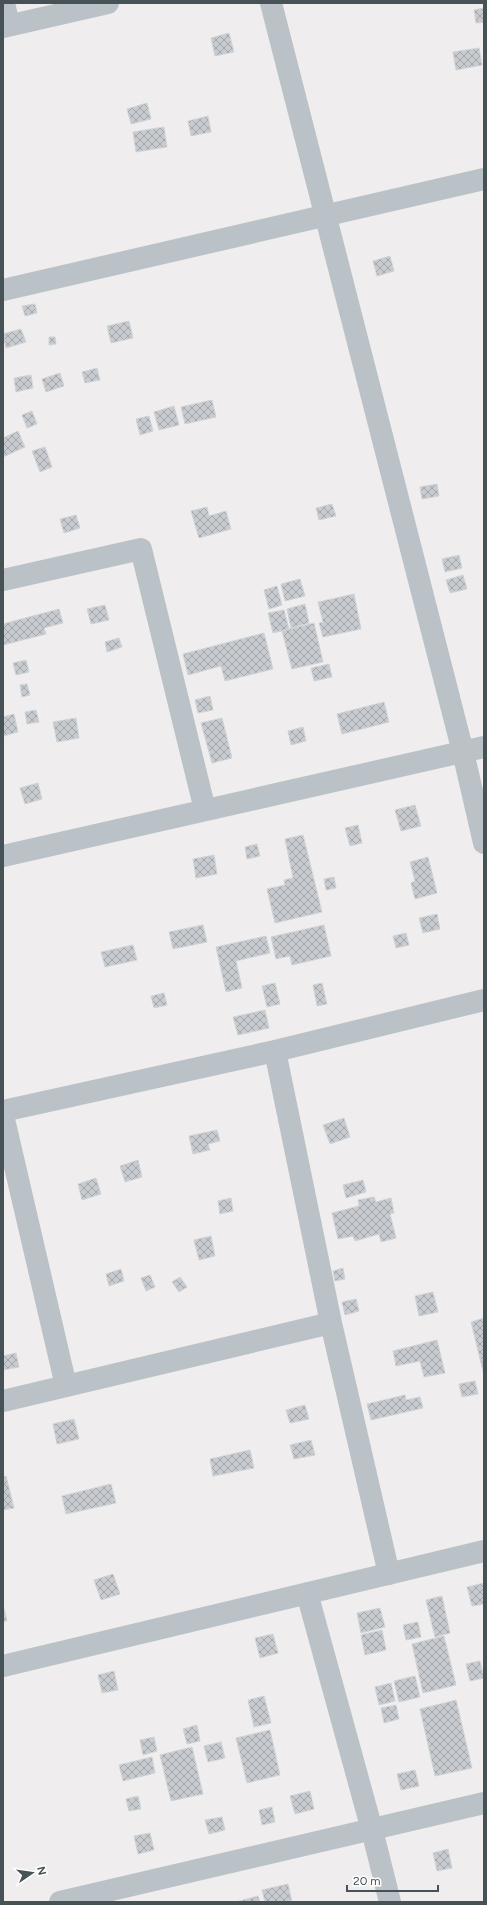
<svg xmlns="http://www.w3.org/2000/svg" width="487" height="1905" font-family="Figtree,sans-serif">
<style>
.building{fill:url(#building-cross-hatch);stroke:#d1d4d7}
.lines{fill:none;stroke-linecap:round;stroke-linejoin:round}
.minor{stroke:#bac2c7;stroke-width:22}
</style>
<defs>
<pattern id="building-cross-hatch" width="8" height="8" patternUnits="userSpaceOnUse"><rect width="8" height="8" fill="#c7cacf"/><path d="M0 0l8 8M0 8l8-8" fill="none" stroke="#a3a7ab"/></pattern>
</defs>
<rect width="100%" height="100%" fill="#efeded"/>
<!-- building -->
<path class="building" d="M484,8V22L476,23L474,10Z
M229,33L234,52L215,56L211,38Z
M479,48L482,65L456,70L453,52Z
M147,103L151,119L131,124L127,109Z
M208,116L211,132L191,136L188,121Z
M164,127L167,147L136,152L133,132Z
M390,256L394,271L377,276L373,261Z
M35,304L37,313L25,316L22,306Z
M129,321L133,338L111,343L107,326Z
M21,329L26,342L6,348L3,334Z
M49,337H55L56,344L49,345Z
M97,368L100,380L85,383L82,372Z
M60,373L64,386L46,392L42,379Z
M31,375L33,388L16,392L14,378Z
M212,400L216,417L185,424L181,407Z
M174,406L179,425L159,430L154,412Z
M32,411L37,424L27,428L22,415Z
M149,416L153,431L140,435L136,419Z
M18,431L25,447L3,457V438Z
M45,447L52,467L40,472L32,451Z
M437,484L439,496L422,499L420,487Z
M332,504L336,516L319,520L316,508Z
M207,507L209,516L226,511L231,529L199,538L191,511Z
M76,515L80,528L64,533L60,519Z
M459,555L462,568L445,572L442,559Z
M463,575L467,589L450,593L446,580Z
M300,579L305,596L285,601L281,584Z
M277,586L282,605L269,609L264,590Z
M354,594L361,629L323,637L319,623L323,622L318,602Z
M305,604L309,623L291,628L287,609Z
M105,605L109,620L91,624L87,609Z
M59,609L63,623L44,628L46,634L3,645V624Z
M284,610L289,629L273,633L268,613Z
M314,623L323,662L292,669L282,631Z
M264,633L273,669L225,681L221,666L188,675L183,654Z
M119,638L122,647L107,652L105,642Z
M26,660L29,672L16,675L13,663Z
M329,664L332,677L314,681L311,668Z
M27,684L30,695L22,697L20,685Z
M210,696L213,710L198,713L195,700Z
M384,702L389,722L342,734L337,714Z
M36,710L39,722L27,724L25,712Z
M14,714L18,732L3,736V717Z
M76,718L79,738L57,742L53,722Z
M222,718L232,758L212,763L201,723Z
M303,727L306,741L291,745L288,731Z
M38,783L42,799L25,804L20,788Z
M415,805L421,826L401,831L395,810Z
M358,825L362,843L350,846L345,828Z
M303,835L322,912L275,923L267,889L285,885L284,880L293,878L285,839Z
M257,844L260,856L247,859L245,847Z
M214,855L217,874L196,878L193,859Z
M428,857L437,893L415,899L411,883L415,881L410,862Z
M334,877L336,888L326,890L324,879Z
M437,914L440,929L423,933L419,918Z
M203,925L207,942L173,949L169,932Z
M324,925L331,956L292,965L290,956L276,959L271,937Z
M406,933L409,945L396,948L393,936Z
M266,936L270,953L236,961L242,988L226,992L216,947Z
M133,945L137,960L105,967L101,952Z
M275,983L280,1004L267,1007L262,986Z
M322,983L327,1004L317,1006L313,985Z
M164,993L167,1005L154,1008L151,996Z
M265,1010L269,1028L238,1035L233,1017Z
M344,1118L350,1137L330,1144L323,1125Z
M217,1130L220,1141L208,1144L210,1150L193,1154L189,1136Z
M138,1160L142,1177L125,1182L120,1166Z
M96,1178L101,1194L82,1200L78,1184Z
M363,1180L366,1192L346,1198L343,1185Z
M374,1197L376,1202L391,1198L394,1213L390,1214L396,1238L381,1242L379,1234L355,1241L353,1236L338,1239L332,1213L359,1206L358,1200Z
M231,1198L233,1211L220,1214L218,1201Z
M211,1236L215,1256L199,1260L194,1240Z
M343,1268L345,1279L335,1281L333,1271Z
M121,1269L124,1281L109,1286L106,1274Z
M150,1275L155,1287L146,1291L141,1278Z
M180,1277L187,1287L179,1292L172,1282Z
M433,1292L438,1312L419,1316L415,1296Z
M356,1299L359,1311L345,1315L342,1302Z
M484,1318V1375L471,1322Z
M437,1340L445,1373L424,1377L420,1361L396,1366L393,1351Z
M16,1353L19,1367L3,1370V1356Z
M475,1381L478,1394L462,1397L459,1384Z
M405,1395L406,1400L420,1397L423,1408L371,1420L367,1404Z
M305,1405L309,1419L290,1423L286,1410Z
M74,1419L79,1439L57,1444L53,1424Z
M311,1440L315,1455L294,1459L290,1445Z
M250,1450L254,1468L213,1476L210,1459Z
M6,1476L14,1508L3,1510V1477Z
M111,1484L116,1503L66,1514L62,1496Z
M113,1574L120,1594L101,1600L94,1580Z
M484,1583V1604L472,1606L467,1587Z
M442,1596L450,1633L435,1637L426,1600Z
M3,1605L7,1621H3Z
M380,1608L385,1627L361,1633L357,1613Z
M418,1622L421,1637L406,1640L403,1625Z
M382,1630L386,1650L365,1655L361,1635Z
M273,1634L278,1653L260,1658L255,1638Z
M444,1636L456,1685L423,1693L412,1644Z
M480,1661L484,1678L470,1681L466,1664Z
M114,1671L118,1690L102,1693L98,1675Z
M415,1676L420,1697L399,1702L394,1681Z
M391,1683L395,1701L379,1705L375,1687Z
M264,1696L271,1723L254,1727L248,1700Z
M456,1700L472,1768L435,1776L420,1709Z
M396,1705L399,1719L384,1723L381,1708Z
M197,1725L200,1741L187,1744L183,1729Z
M270,1730L280,1775L247,1783L236,1738Z
M154,1737L157,1751L143,1755L140,1740Z
M221,1742L225,1758L208,1762L204,1746Z
M192,1747L203,1794L171,1801L160,1755Z
M152,1757L155,1773L123,1781L119,1765Z
M415,1770L419,1786L401,1790L397,1774Z
M310,1791L314,1809L295,1814L290,1796Z
M138,1796L141,1809L129,1811L126,1799Z
M272,1807L275,1822L262,1825L259,1810Z
M222,1817L225,1830L209,1834L205,1820Z
M150,1833L154,1850L138,1854L134,1836Z
M448,1849L452,1868L437,1871L433,1853Z
M288,1884L292,1902H265L262,1890Z
M258,1896L260,1902H236Z"/>
<g class="lines">
<!-- minor -->
<path class="minor" d="M4,3L9,25
M271,3L463,752L484,843
M3,27L108,3
M3,290L484,179
M3,580L141,549L205,810
M3,856L484,747
M275,1051L331,1323L389,1574
M3,1111L275,1051L484,1000
M3,1115L66,1386
M3,1401L331,1323
M307,1593L372,1830L390,1902
M3,1666L484,1551
M60,1902L484,1803"/>
</g>
<!-- border -->
<rect width="487" height="1905" fill="none" stroke="#475257" stroke-width="8"/>
<!-- north arrow -->
<g transform="translate(32 1873) rotate(77)" stroke="#ffffff" stroke-width="3" paint-order="stroke">
<path d="M0-3L7 15L0 10L-7 15Z" fill="#475257"/>
<text y="-6" font-size="11" font-weight="bold" text-anchor="middle" fill="#475257">N</text>
</g>
<!-- scale -->
<path d="M347 1885v6h91v-6" fill="none" stroke="#475257" stroke-width="2"/>
<text x="353" y="1885" font-size="12" fill="#475257" stroke="#ffffff" stroke-width="3" paint-order="stroke">20 m</text>
</svg>
